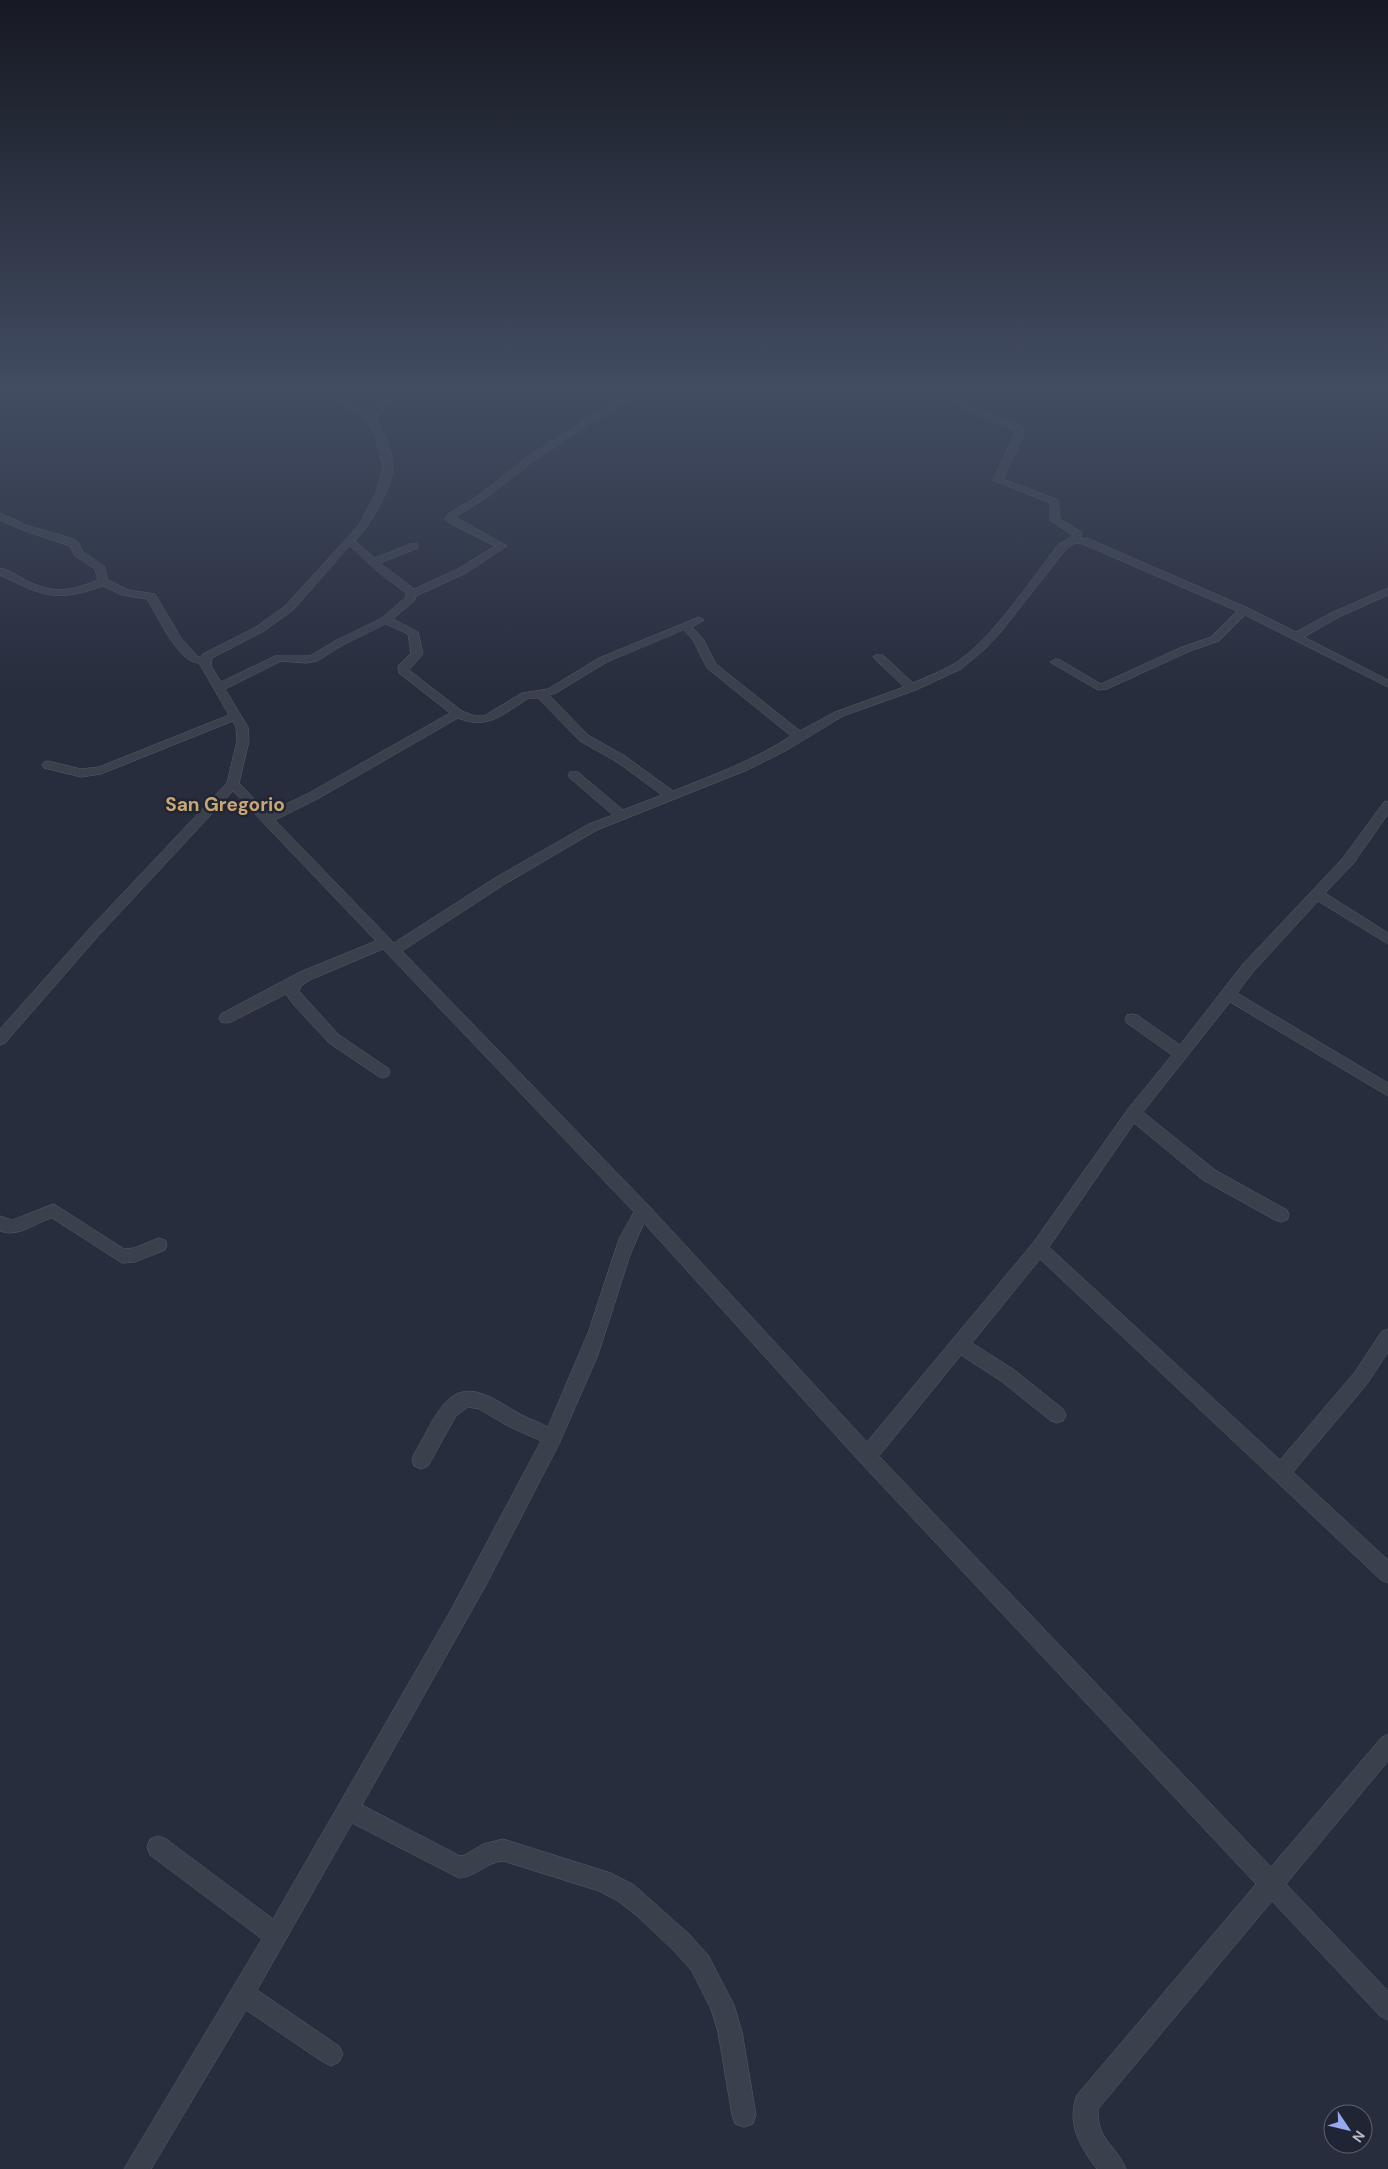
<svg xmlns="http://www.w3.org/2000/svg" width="1388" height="2169" font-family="'DM Sans',sans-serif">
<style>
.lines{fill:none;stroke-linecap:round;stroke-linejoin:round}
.minor-casing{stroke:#565b68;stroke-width:1}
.minor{fill:#3b404d;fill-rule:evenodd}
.labels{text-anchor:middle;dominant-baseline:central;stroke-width:5;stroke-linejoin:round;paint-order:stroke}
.neighbourhood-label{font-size:19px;font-weight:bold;fill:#cba770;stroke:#202533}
</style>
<rect width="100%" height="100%" fill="#282d3d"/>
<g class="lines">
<!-- minor casing -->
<g class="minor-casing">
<path id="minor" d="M316,388H327L370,414L395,388H404L376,418C383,432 392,450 393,465C393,488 370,525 355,541L375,558L410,544H418V548L380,563L414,589L458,569L495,546L451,524L445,519L448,514L479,495L526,458L622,396L641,388H653L628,400L568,438L532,462L485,499L455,517L507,546L466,573L416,596L415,600L393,619L418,632L423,654L409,670L462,711L475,716H484L522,693L548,689L599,658L699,617L704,620L692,627L703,639L716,664L800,731L835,712L904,687L875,659L873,657L875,655H883L913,683C926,677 940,672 952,665C989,644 1032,578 1059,544L1070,538L1072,535L1050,520V503L993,480L1016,431L969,411L938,388H948L975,407L1023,427L1025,431L1003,479L1058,500L1060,519L1081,532L1082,534L1080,538L1089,539L1248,608L1296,632L1331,613L1388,588V595L1339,617L1304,637L1388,680V687L1245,615L1219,641L1190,651L1107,689L1098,690L1050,662L1056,659L1060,660L1101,684L1182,647L1211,637L1237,611L1083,544L1076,543L1067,548L1000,633L985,649L961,669L916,690L843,716L787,750L745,771L597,830L505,884L402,951L649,1206L867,1442L1033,1243L1128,1109L1172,1055L1127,1023L1125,1019L1127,1015L1132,1014L1137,1015L1180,1045L1243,964L1343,858L1384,802L1388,801V814L1353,864L1325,893L1388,933V944L1318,901L1253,972L1237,993L1388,1083V1096L1230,1002L1143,1112L1215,1170L1287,1210L1289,1215L1287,1220L1281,1222L1275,1220L1203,1180L1134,1123L1049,1247L1280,1460L1355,1372L1382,1331L1388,1329V1352L1367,1384L1293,1472L1388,1560V1583L1381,1580L1040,1259L972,1343L1013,1369L1063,1409L1066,1415L1063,1421L1057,1423L1051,1421L1001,1381L961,1355L879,1456L1271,1867L1381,1738L1388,1734V1761L1286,1884L1388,1991V2020L1380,2016L1272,1901L1098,2109C1097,2141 1115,2143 1126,2169H1097C1080,2147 1066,2123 1077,2095L1256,1884L860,1462L644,1223L630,1255L598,1355L559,1444L486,1585L362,1805L460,1856L465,1855L483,1844L503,1839L611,1873L634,1885L689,1934L708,1955L734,2005L742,2032L756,2115L753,2124L744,2127L735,2124L732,2115L718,2032L711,2009L692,1971L673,1950L637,1916L618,1901L599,1891L503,1861C487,1862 476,1877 459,1878L352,1823L257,1990L339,2046L343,2054L339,2062L331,2066L323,2062L246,2010L151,2169H124L262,1939L150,1855L147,1847L150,1839L158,1836L166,1839L273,1919L451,1610L541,1441L508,1426L479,1409L468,1407L456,1416L428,1466L421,1469L414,1466L412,1460L414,1454C424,1438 432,1418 444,1404C468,1376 496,1401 520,1414C529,1419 539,1422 548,1427L588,1333L619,1239L634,1212L383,949L310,980L301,986L299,991L339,1035L388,1068L390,1072L388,1076L383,1078L378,1076L329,1043L293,1004L286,994L231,1022L226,1023L221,1022L219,1018L221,1014L300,972L376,941L233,791L100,934L5,1043L0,1045V1029L90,928L227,783L237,741L236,727L233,721L101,774L81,777L44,768L42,765L44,762L48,761L81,769L99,767L229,715L199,663C178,663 158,616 147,599L122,595L103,586C56,603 43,596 0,575V568C9,570 17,575 25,580C54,594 68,592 98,580L95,569L75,556L70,546L20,529L0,520V513L26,525L73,539L78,542L83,552L104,566L108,580L128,590L155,594L181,638L198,657H201L203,654L256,627L285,606L359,525L376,493L383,466L375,436L367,420ZM350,546L378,572L406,593V597L382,618L335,641L310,656H275L221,682L211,666L212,658L264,631L293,610ZM386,624L408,634L411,653L398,666L399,673L450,713L311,792L268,813L239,783L249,741L248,727L225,689L281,661L306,663L317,661L343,645ZM684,630L693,640L707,668L791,736C755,760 713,775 673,791L625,756L588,735L549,695L556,693L607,662ZM529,698H538L580,741L617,762L662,795L623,810L578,772H570L568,775L570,778L613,815L589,824L495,878L394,943L275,820L319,798L458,718C488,731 504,713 529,698Z
M54,1204L124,1249L134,1248L159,1238L165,1240L167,1245L165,1250L135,1262L122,1263L52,1218C34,1223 19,1238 0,1231V1216L12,1220Z"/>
</g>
<!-- minor -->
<use href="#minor" class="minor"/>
</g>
<!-- sky -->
<linearGradient id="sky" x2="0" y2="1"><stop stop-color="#161922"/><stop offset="0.56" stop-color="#424c62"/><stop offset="1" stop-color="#424c62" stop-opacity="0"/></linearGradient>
<rect width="1388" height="692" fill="url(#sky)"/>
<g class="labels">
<!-- neighbourhood labels -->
<g class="neighbourhood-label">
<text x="225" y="804">San Gregorio</text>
</g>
</g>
<!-- north arrow -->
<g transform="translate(1348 2129) rotate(125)"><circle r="24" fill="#202533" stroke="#5d616f"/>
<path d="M0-4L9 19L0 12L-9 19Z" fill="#97a9ee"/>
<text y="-8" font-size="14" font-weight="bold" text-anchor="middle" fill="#b8bbc8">N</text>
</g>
</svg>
